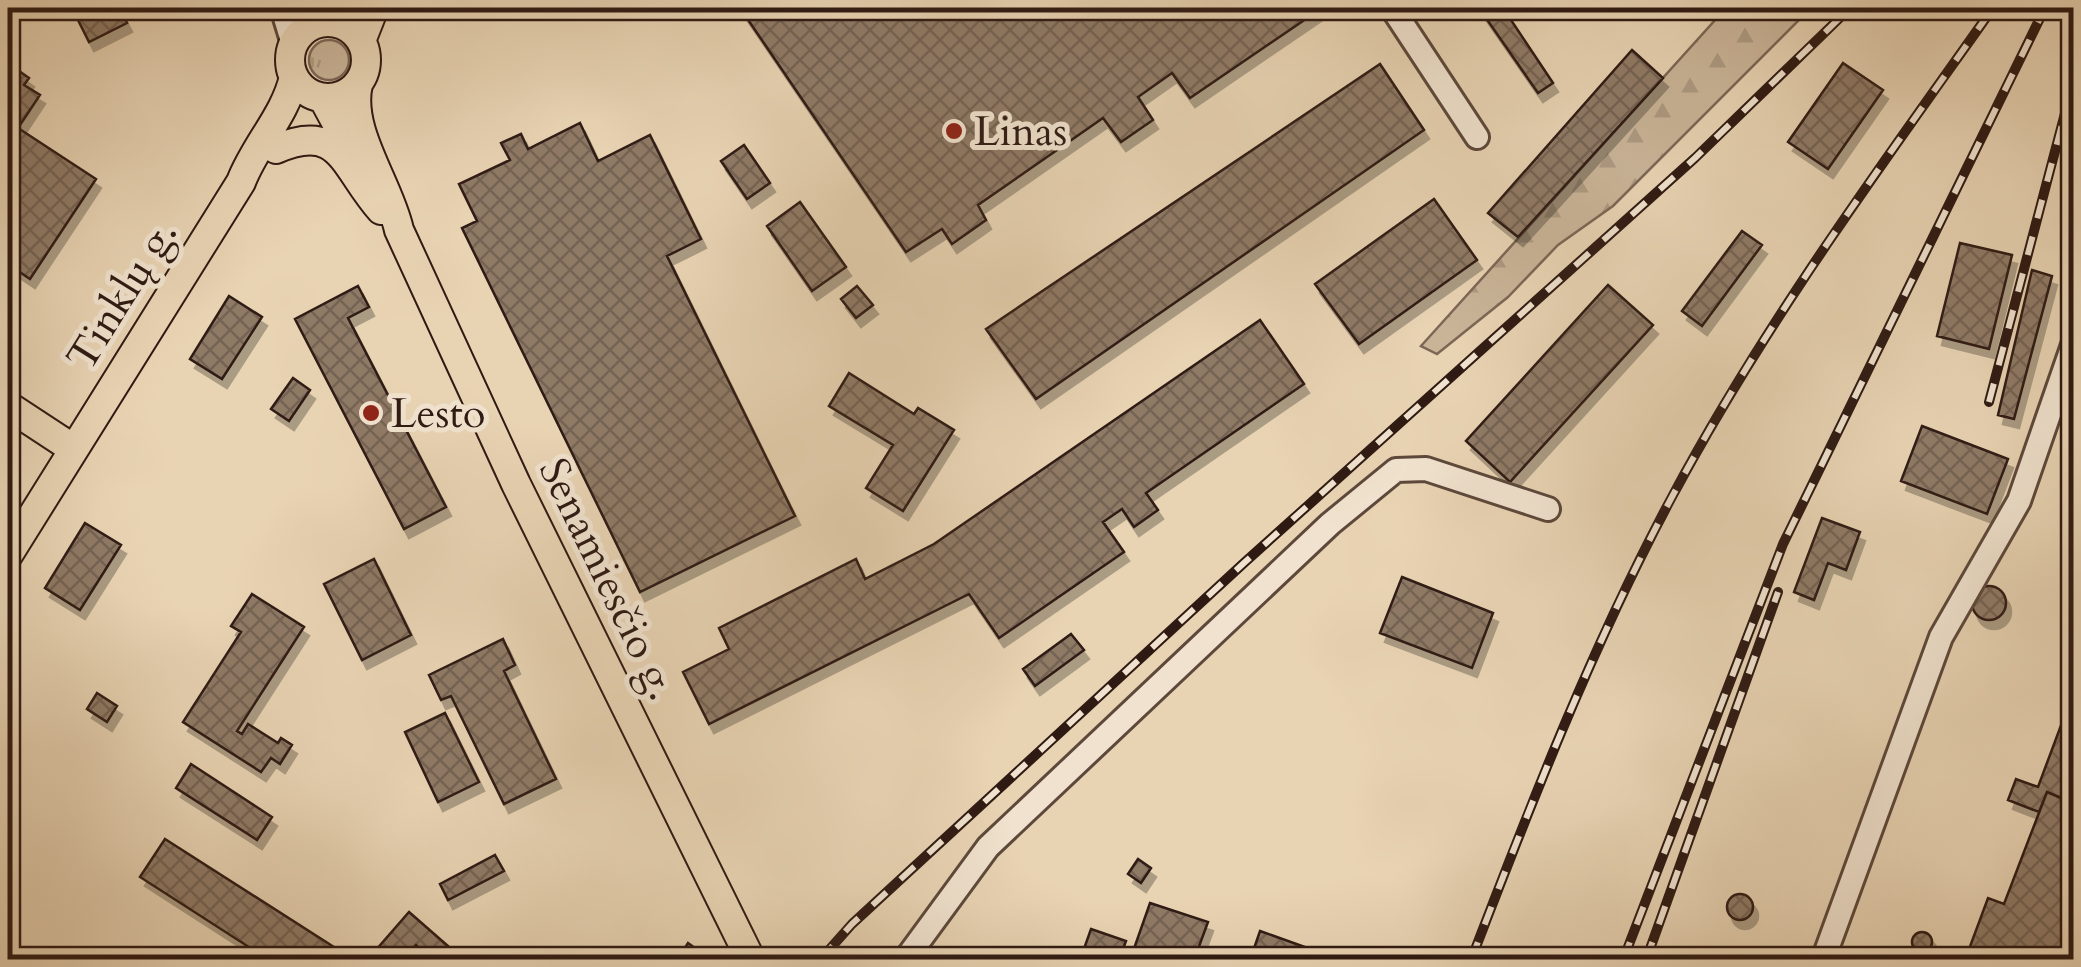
<svg xmlns="http://www.w3.org/2000/svg" width="2081" height="967" font-family="Cardo,serif">
<style>
.grass{fill:url(#grass-tufts);stroke:#7c6756;stroke-width:2.5}
.forest{fill:url(#forest-firs);stroke:#7c6756;stroke-width:2.5}
.building{fill:url(#building-cross-hatch);stroke:#2f1a13;stroke-width:2.5;filter:url(#shadow)}
.lines{fill:none;stroke-linecap:round;stroke-linejoin:round}
.minor-casing{stroke:#5d483b;stroke-width:28}
.major-casing{stroke:#2f1a13;stroke-width:32}
.minor{stroke:#f0e2ce;stroke-width:22}
.major{stroke:#e8d3b3;stroke-width:28}
.rail-casing{stroke:#2f1a13;stroke-width:10}
.rail{stroke:#f0e2ce;stroke-width:6;stroke-dasharray:19;stroke-linecap:butt}
.poi-dot{fill:#8f2418;stroke:#f0e2ce;stroke-width:4}
.labels{text-anchor:middle;dominant-baseline:central;stroke-width:10;stroke-linejoin:round;paint-order:stroke}
.poi-label{font-size:42px;fill:#2f1a13;stroke:#f0e2ce;text-anchor:start}
.street-label{font-size:42px;fill:#2f1a13;stroke:#f0e2ce}
</style>
<defs>
<pattern id="grass-tufts" width="24" height="20" patternUnits="userSpaceOnUse" patternTransform="scale(2.5)"><rect width="24" height="20" fill="#c9b498"/><path d="M3 7l-1-3M5 7V3M7 7l1-3M15 17l-1-3M17 17v-4M19 17l1-3" fill="none" stroke="#ad9a82"/></pattern>
<pattern id="forest-firs" width="22" height="20" patternUnits="userSpaceOnUse" patternTransform="scale(2.5)"><rect width="22" height="20" fill="#c9b498"/><path d="M5 1l3.5 6h-7zM16 11l3.5 6h-7z" fill="#ad9a82"/></pattern>
<pattern id="building-cross-hatch" width="8" height="8" patternUnits="userSpaceOnUse" patternTransform="scale(2.5)"><rect width="8" height="8" fill="#8f7a66"/><path d="M0 0l8 8M0 8l8-8" fill="none" stroke="#756353"/></pattern>
<filter id="shadow"><feDropShadow dx="5" dy="9" stdDeviation="0" flood-color="#0004"/></filter>
</defs>
<rect width="100%" height="100%" fill="#e8d3b3"/>
<filter id="stains"><feTurbulence type="fractalNoise" baseFrequency=".002" numOctaves="4"/><feColorMatrix values="0 0 0 0 .2 0 0 0 0 .09 0 0 0 0 .02 0 0 0 .5 -.17"/></filter>
<radialGradient id="worn" r=".72"><stop offset=".6" stop-color="#630" stop-opacity="0"/><stop offset="1" stop-color="#630" stop-opacity=".3"/></radialGradient>
<!-- grass -->
<path class="grass" d="M309 60a20 20 0 1 1 40 0a20 20 0 1 1-40 0Z"/>
<!-- forest -->
<path class="forest" d="M1726,8H1811L1613,206L1558,245L1508,297L1437,354L1421,346Z"/>
<!-- building -->
<path class="building" d="M72,8H119L127,23L89,42Z
M740,8H1322L1190,98L1172,73L1138,97L1153,120L1121,142L1103,118L978,205L986,220L952,244L942,229L906,252Z
M1479,8H1503L1553,83L1538,93Z
M1632,50L1663,78L1518,237L1488,213Z
M1843,63L1883,90L1828,169L1788,142Z
M1380,64L1424,130L1036,399L986,329Z
M12,66L29,78L24,85L40,95L18,128L96,179L30,279L8,264V72Z
M580,123L598,161L650,135L701,239L667,256L795,516L640,592L462,228L477,221L459,184L510,160L501,143L521,134L528,149Z
M744,145L770,183L747,199L721,161Z
M1434,199L1477,260L1359,344L1315,284Z
M800,202L846,267L812,291L767,226Z
M1742,231L1762,245L1702,326L1682,311Z
M1960,243L2012,255L1989,349L1937,336Z
M2032,270L2052,276L2014,419L1998,415Z
M1608,285L1653,325L1510,482L1466,441Z
M358,286L369,307L348,318L446,507L404,529L295,319Z
M857,286L873,305L856,318L841,299Z
M229,296L262,317L222,379L190,359Z
M1260,320L1304,384L1146,493L1158,510L1134,527L1122,509L1103,522L1124,552L999,638L969,594L709,724L683,672L729,649L719,628L856,559L865,579L934,544Z
M849,373L914,414L918,408L954,430L903,511L866,488L893,445L829,406Z
M293,378L310,390L289,421L271,409Z
M1922,426L2008,459L1987,514L1901,481Z
M1822,518L1860,532L1846,570L1828,563L1814,600L1794,592Z
M85,523L121,545L80,610L45,588Z
M374,559L411,635L362,660L324,584Z
M1402,577L1493,613L1472,668L1380,633Z
M1972 603a17 17 0 1 1 34 0a17 17 0 1 1-34 0Z
M252,594L304,627L237,731L242,734L248,724L278,743L281,738L292,745L280,764L271,758L261,772L183,722L241,632L231,626Z
M1071,634L1084,650L1035,686L1023,669Z
M503,639L515,665L504,671L556,779L504,804L451,696L441,700L429,675Z
M97,693L117,706L107,722L87,709Z
M2066,712L2074,714L2073,803L2047,792L2039,812L2008,800L2016,779L2038,787Z
M445,713L479,782L438,802L405,732Z
M191,764L272,817L257,840L176,788Z
M2047,792L2074,803V905L2066,925L2074,928L2071,960H1965L1988,898L2004,904Z
M165,839L351,958L350,960H269L140,877Z
M495,855L504,871L448,900L440,884Z
M1138,859L1151,868L1141,883L1128,874Z
M1727 907a13 13 0 1 1 26 0a13 13 0 1 1-26 0Z
M1150,903L1208,922L1194,960H1130Z
M409,912L464,960H432L416,945L403,960H387L376,950Z
M1091,929L1126,941L1119,960H1080Z
M1260,931L1341,960H1250Z
M1912 942a10 10 0 1 1 20 0a10 10 0 1 1-20 0Z
M688,943L702,953L698,960H677Z"/>
<g class="lines">
<!-- minor casing -->
<g class="minor-casing">
<path id="minor" d="M282,8L293,44
M312,8L327,22
M1392,8L1477,137
M905,960L988,847L1330,524L1396,470L1426,469L1548,509
M1823,960L1941,637L2019,501L2074,342"/>
</g>
<!-- major casing -->
<g class="major-casing">
<path id="major" d="M290 60a38 38 0 1 1 76 0a38 38 0 1 1-76 0Z
M361,41L374,8
M358,84C347,131 389,184 399,230L516,484L751,960
M323,98L362,170
M276,149C341,121 343,167 381,210
M8,406L72,448
M8,555L241,182C255,145 285,116 294,77"/>
</g>
<!-- minor -->
<use href="#minor" class="minor"/>
<!-- major -->
<use href="#major" class="major"/>
<!-- rail casing -->
<g class="rail-casing">
<path id="rail" d="M1989,402L2074,79
M820,960L852,924L1245,562L1695,158L1850,8
M1471,960C1532,801 1593,644 1673,495C1765,323 1881,166 1993,8
M1623,960L1783,544L2045,8
M1646,960L1778,592"/>
</g>
<!-- rail -->
<use href="#rail" class="rail"/>
</g>
<!-- markers -->
<g class="poi-dot">
<circle cx="954" cy="131" r="10"/>
<circle cx="371" cy="413" r="10"/>
</g>
<g class="labels">
<!-- poi labels -->
<g class="poi-label">
<text x="974" y="131">Linas</text>
<text x="391" y="413">Lesto</text>
</g>
<!-- street labels -->
<g class="street-label">
<text transform="translate(122 295) rotate(-58)">Tinklų g.</text>
<text transform="translate(608 579) rotate(64)">Senamiesčio g.</text>
</g>
</g>
<!-- margin -->
<rect width="2081" height="967" fill="none" stroke="#e8d3b3" stroke-width="40"/>
<rect x="10" y="10" width="2061" height="947" fill="none" stroke="#2f1a13" stroke-width="5"/>
<rect x="20" y="20" width="2041" height="927" fill="none" stroke="#2f1a13" stroke-width="2.5"/>
<rect width="100%" height="100%" filter="url(#stains)"/>
<rect width="100%" height="100%" fill="url(#worn)"/>
</svg>
